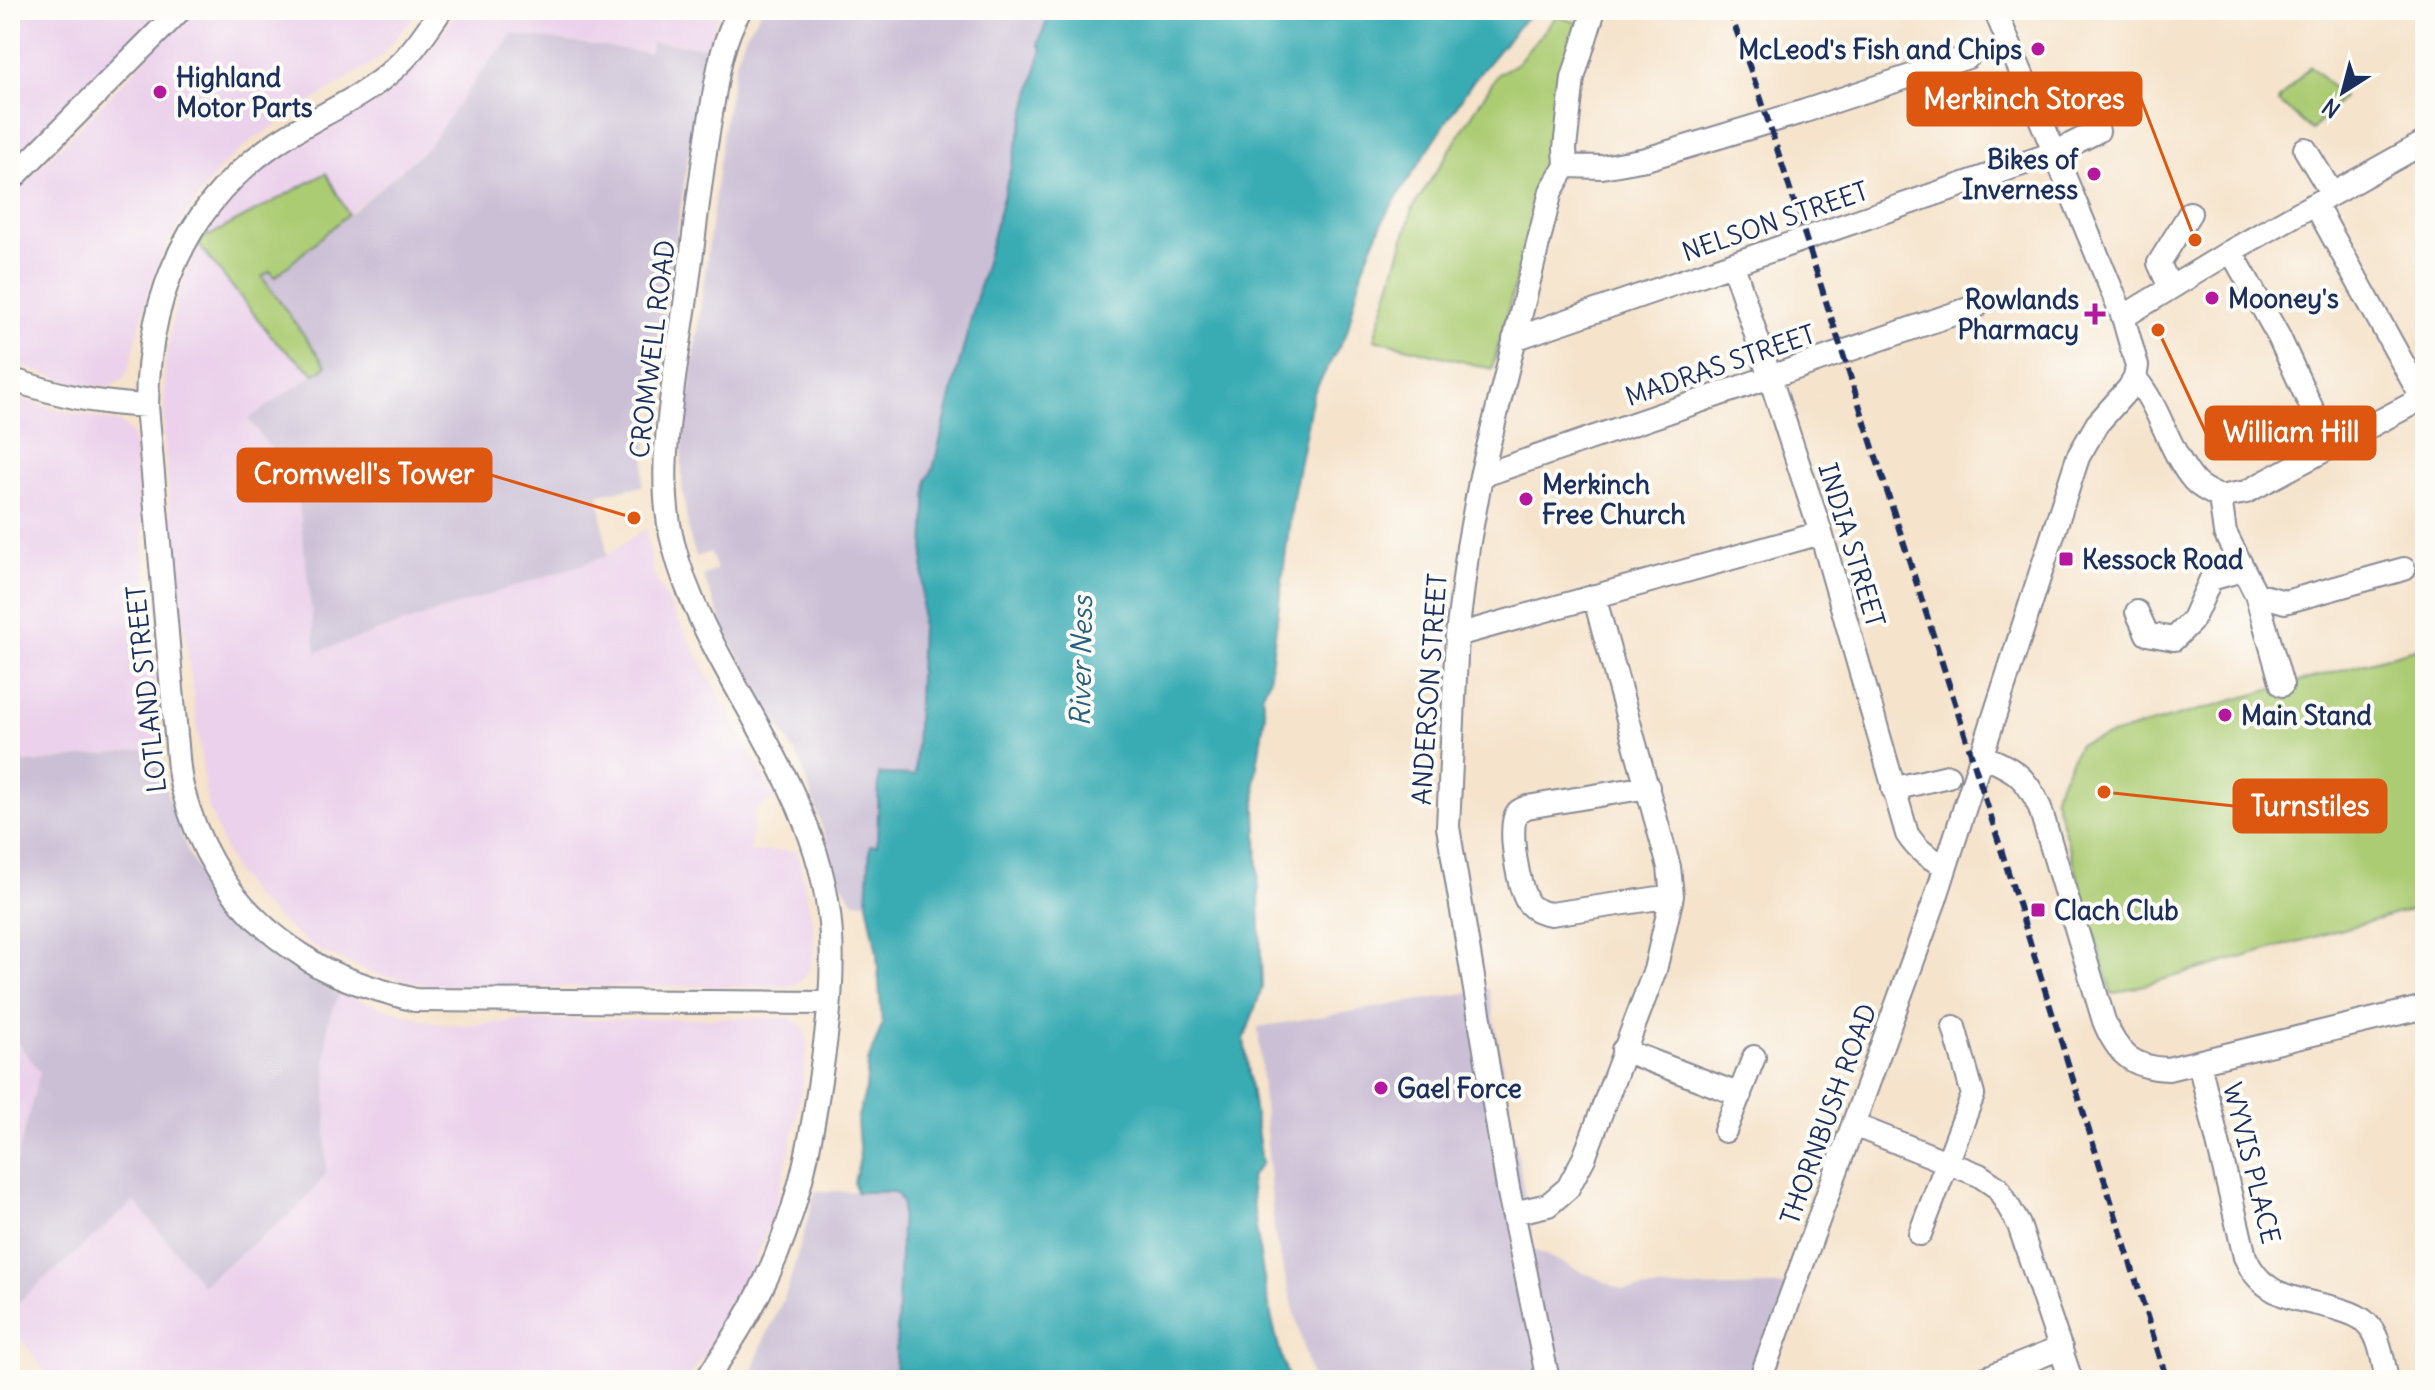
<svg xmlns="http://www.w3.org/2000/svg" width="2435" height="1390" font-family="Delius,sans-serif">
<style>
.built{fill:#ebd1eb}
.industrial{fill:#cbbfd5}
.green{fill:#accc73;stroke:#647e68;stroke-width:2}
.water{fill:#39abb3;stroke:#2a6d88;stroke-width:2}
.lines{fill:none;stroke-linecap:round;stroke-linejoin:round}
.minor-casing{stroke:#888994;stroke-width:26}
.minor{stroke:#fff;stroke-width:22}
.rail{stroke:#1b2f5e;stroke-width:6;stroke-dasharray:12 6;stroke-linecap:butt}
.poi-dot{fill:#b5179e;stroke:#fdfcf7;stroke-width:3}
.labels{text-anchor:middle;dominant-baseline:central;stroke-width:8;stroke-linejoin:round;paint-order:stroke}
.poi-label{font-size:26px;font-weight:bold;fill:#1b2f5e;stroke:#fdfcf7;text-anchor:start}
.street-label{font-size:26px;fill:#1b2f5e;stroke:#fdfcf7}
.water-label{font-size:28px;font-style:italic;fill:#276180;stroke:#fdfcf7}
.leader{fill:none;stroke:#de5710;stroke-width:3}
.callout-dot{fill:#de5710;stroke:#fdfcf7;stroke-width:3}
.callout{fill:#de5710;stroke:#de5710;stroke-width:3}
.callout-label{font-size:28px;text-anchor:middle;font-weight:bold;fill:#fff}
</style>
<rect width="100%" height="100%" fill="#fdfcf7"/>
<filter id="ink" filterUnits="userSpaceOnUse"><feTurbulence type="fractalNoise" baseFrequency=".0125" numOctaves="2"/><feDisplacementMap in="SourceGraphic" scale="16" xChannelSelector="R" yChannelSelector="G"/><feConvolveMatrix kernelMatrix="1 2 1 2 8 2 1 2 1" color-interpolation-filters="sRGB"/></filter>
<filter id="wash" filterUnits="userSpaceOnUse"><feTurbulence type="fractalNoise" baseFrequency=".006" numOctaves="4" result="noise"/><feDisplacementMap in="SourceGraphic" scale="32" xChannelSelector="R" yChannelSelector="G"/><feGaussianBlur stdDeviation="1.8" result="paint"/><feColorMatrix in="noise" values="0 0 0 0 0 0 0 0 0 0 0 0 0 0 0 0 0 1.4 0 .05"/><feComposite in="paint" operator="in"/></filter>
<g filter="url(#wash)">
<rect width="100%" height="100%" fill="#f5e3cb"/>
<!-- built -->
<path class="built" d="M10,10H420L377,60L252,140L226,162L207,185L168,241L151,283L129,369L123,379L109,387L77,384L10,362V198L154,51L10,166Z
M458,10H720L707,47L652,42L649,53L513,34L480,74L426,149L348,214L326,173L208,236L207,234L229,203L262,170L375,102L407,77L429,52Z
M199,245L277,343L315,374L248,420L297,484L316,652L606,556L646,528L653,574L775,798L754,811L750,851H797L814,930L813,956L810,969L805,977L797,983L787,986L540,987L429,985L372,973L319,950L293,932L254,897L235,872L226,853L207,802L172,527L164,435L165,363L176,305L190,263Z
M10,396L57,410L121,423L131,433L135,447L149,601L159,748L10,765Z
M339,994L438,1024L472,1025L532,1020L738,1018H790L804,1027L808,1044L802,1087L790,1150L771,1220L758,1254L737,1298L715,1338L687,1380H51L10,1324V1309L135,1200L326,1175L327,1025Z
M10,1033L40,1072L10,1186Z"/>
<!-- industrial -->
<path class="industrial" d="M762,10H1051L1038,43L1042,49L957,372L933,470L927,480L915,776L879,775L877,845H870L867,902L853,901L839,879L801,763L753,683L728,636L703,576L717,569L710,552L696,557L689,534L682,485V454L724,124L736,62L745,36Z
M513,34L649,53L652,42L707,47L699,84L650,411L642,486L599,494L607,556L316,652L297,484L248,419L326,366L262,277L270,271L276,277L426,149L480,74Z
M159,748L168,796L189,855L201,877L226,913L275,958L315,983L339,994L327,1025L326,1175L297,1208L202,1285L135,1201L10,1309V1186L40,1072L10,1033V765Z
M1489,989L1534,1250L1623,1290L1806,1285L1769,1380H1312L1274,1232L1258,1027Z
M816,1191L893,1192L897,1195L902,1203L895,1380H750L761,1347L787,1291Z"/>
<!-- green -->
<path class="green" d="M1557,16L1578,23L1554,131L1556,160L1542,184L1492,369L1374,339L1413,208L1498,74L1517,63Z
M2310,66L2343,97L2312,130L2278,101Z
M326,173L348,214L275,277L270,271L262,277L326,366L315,374L277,343L199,245L207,234L209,236Z
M2425,646V906L2112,994L2054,795L2079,744Z"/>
<!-- water -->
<path class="water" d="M1051,10H1540L1523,21L1473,81L1386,214L1363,267L1347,332L1313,394L1293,497L1269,681L1262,696L1265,714L1255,779L1262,988L1244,1040L1262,1163L1250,1178C1258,1246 1267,1316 1289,1380H895L902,1203L898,1195L893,1192H856L854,1182L860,1158L857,1120L866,1089L868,1062L882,1025L877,953L867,902L870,845H877L879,774L915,775L927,480L933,469L957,372L1042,49L1038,44Z"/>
</g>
<g filter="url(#ink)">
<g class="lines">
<!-- minor casing -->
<g class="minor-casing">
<path id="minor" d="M441,10C427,30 414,51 395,68C361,100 315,116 276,143C185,205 148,298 147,406L176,735C178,753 178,773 183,790C202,861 240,916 302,955C310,961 319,967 328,971C356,984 385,992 415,1000L829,1003
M2305,149L2332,194
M1566,166L1602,167L1646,159L1805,111L1968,57
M10,181L180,10
M2315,204L2422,398
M2231,251L2279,337L2330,448
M1733,265L1821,533L1907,834C1918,851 1929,858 1946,866
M2170,288L2159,263L2190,213
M2123,317L2231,251L2425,142
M1514,339L2054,153L2098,131
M2135,378C2161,408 2168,450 2194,481C2200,488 2211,493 2220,497
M10,379C61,396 94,403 147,406
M1481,476L1977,306
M2220,497L2246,492L2425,397
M2220,497L2225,533L2256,594L2282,685
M2256,594L2285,602L2404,569
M2137,612L2147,634L2174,639L2192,621L2211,579L2242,570
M1457,635L1821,533
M1981,755C2013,769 2026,775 2040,808L2104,1021C2117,1053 2132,1068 2168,1069L2425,1007
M1648,787L1527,807C1523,809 1519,810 1517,813C1507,827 1519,892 1529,904C1535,911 1543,913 1551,914L1672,896
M1893,789L1948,776
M1623,1050L1740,1095
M2199,1062L2245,1257C2263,1299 2298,1298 2338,1309C2350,1313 2362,1316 2370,1327C2381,1340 2383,1363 2387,1380
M1854,1125L1979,1175L1998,1188L2019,1225L2071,1380
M1725,1131L1754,1057
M1513,1213L1548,1205L1568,1188L1584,1158L1655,970L1672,896L1669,867L1594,596
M1920,1234L1973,1095L1954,1027
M706,1380C728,1348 749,1316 765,1281C796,1217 810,1148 820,1080C828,1025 836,969 829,914C824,873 809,828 791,790C754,708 695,632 673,543C658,485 668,423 676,364C683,321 689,278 694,235C699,194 704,154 711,114C717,78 721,42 740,10
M1548,1380L1508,1188L1448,827L1457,635L1468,547L1481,476L1551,191L1566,166L1565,148L1573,78L1594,10
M1760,1380L1935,900L2078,457L2097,424L2129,388L2135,378L2137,366L2123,317L1995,10
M1981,1380L2061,1348"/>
</g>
<!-- minor -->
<use href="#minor" class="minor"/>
<!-- rail -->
<path class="rail" d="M1729,10L1761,99L1964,731L2167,1380"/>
</g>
</g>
<!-- markers -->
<g class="poi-dot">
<circle cx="2038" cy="49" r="8"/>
<circle cx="160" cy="92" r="8"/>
<circle cx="2094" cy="174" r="8"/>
<circle cx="2212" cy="298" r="8"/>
<path d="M2091 302h8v8h8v8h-8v8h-8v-8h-8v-8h8z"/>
<circle cx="1526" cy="499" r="8"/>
<rect x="2058" y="551" width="16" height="16" rx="4"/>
<circle cx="2225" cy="715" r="8"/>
<rect x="2030" y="902" width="16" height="16" rx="4"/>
<circle cx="1381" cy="1088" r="8"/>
</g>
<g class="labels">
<!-- poi labels -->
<g class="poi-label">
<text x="2022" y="49" text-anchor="end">McLeod's Fish and Chips</text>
<text x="176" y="77">Highland<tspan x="176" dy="30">Motor Parts</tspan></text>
<text x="2078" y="159" text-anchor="end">Bikes of<tspan x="2078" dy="30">Inverness</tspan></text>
<text x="2228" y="298">Mooney's</text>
<text x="2079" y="299" text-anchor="end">Rowlands<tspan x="2079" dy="30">Pharmacy</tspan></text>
<text x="1542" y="484">Merkinch<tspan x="1542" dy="30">Free Church</tspan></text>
<text x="2082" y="559">Kessock Road</text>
<text x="2241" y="715">Main Stand</text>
<text x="2054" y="910">Clach Club</text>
<text x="1397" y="1088">Gael Force</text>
</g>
<!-- street labels -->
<g class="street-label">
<text transform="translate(1775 221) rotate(-19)">NELSON STREET</text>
<text transform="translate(652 349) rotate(-83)">CROMWELL ROAD</text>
<text transform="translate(1720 365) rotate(-19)">MADRAS STREET</text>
<text transform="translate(1852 545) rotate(73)">INDIA STREET</text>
<text transform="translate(146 689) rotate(-96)">LOTLAND STREET</text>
<text transform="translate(1429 689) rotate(-86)">ANDERSON STREET</text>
<text transform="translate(1828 1114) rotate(-70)">THORNBUSH ROAD</text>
<text transform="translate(2252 1163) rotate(76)">WYVIS PLACE</text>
</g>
<!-- water labels -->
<g class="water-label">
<text transform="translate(1081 661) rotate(-89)">River Ness</text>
</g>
</g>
<!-- callouts -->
<path class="leader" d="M2195 240L2141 99M2158 330L2206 433M634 518L491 475M2104 792L2234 806"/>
<g class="callout-dot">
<circle cx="2195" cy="240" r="8"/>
<circle cx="2158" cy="330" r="8"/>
<circle cx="634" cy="518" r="8"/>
<circle cx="2104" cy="792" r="8"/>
</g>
<g class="callout">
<rect x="1908" y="73" width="233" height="52" rx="8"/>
<rect x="2206" y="407" width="169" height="52" rx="8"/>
<rect x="238" y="449" width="253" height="52" rx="8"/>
<rect x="2234" y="780" width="152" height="52" rx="8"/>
</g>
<g class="callout-label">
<text x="2024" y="109">Merkinch Stores</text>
<text x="2291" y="442">William Hill</text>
<text x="364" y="484">Cromwell's Tower</text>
<text x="2310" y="816">Turnstiles</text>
</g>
<!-- margin -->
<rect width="2435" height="1390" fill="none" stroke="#fdfcf7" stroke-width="40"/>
<!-- north arrow -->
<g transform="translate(2343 92) rotate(216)" stroke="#fdfcf7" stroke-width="6" paint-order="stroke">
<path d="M0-6L14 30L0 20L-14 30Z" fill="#1b2f5e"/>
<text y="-12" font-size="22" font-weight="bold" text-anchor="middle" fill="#1b2f5e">N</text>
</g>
</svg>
